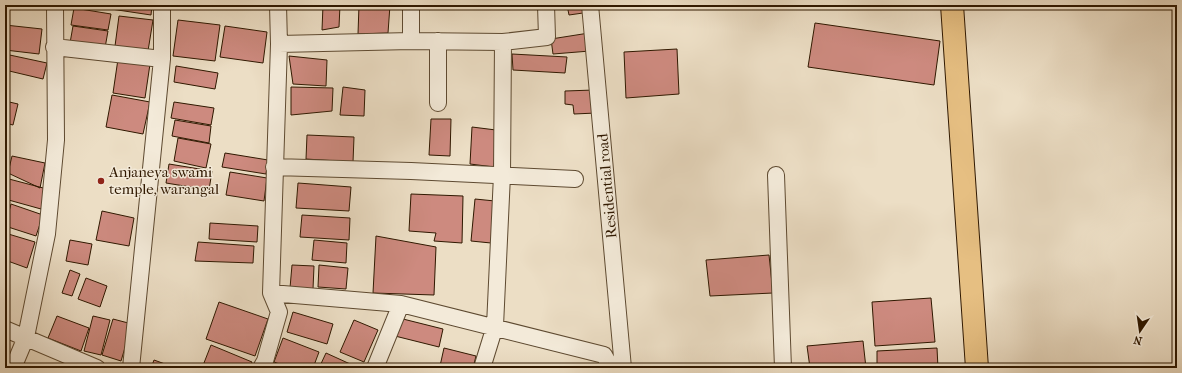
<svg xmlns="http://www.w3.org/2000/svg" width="1182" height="373" font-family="'IM FELL French Canon',serif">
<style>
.building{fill:#cd8a7f;stroke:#2f1800}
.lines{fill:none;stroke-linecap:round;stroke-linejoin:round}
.minor-casing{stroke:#5e4a31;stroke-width:18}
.trunk-casing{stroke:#2f1800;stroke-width:24}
.minor{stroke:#f3ead9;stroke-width:16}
.trunk{stroke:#e6bf82;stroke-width:22}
.poi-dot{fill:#8f2418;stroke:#f3ead9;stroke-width:1.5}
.labels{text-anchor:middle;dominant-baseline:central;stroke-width:3;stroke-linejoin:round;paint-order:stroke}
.poi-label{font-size:15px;fill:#2f1800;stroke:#f3ead9;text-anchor:start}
.street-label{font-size:15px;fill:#2f1800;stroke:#f3ead9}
</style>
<rect width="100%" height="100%" fill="#ecdec5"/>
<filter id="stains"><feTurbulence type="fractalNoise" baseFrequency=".005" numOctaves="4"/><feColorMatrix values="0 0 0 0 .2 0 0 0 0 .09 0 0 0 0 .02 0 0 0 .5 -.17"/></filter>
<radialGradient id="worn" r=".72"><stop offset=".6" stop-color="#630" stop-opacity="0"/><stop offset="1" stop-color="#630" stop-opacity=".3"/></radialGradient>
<!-- building -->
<path class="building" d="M112,5H152L151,15L111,9Z
M323,5H340L339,27L322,30Z
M359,5H390L388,33L358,34Z
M426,5H481V6H426Z
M567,5H589L590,12L569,15Z
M74,8L111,14L108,30L71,25Z
M119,16L153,20L148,51L115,46Z
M178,20L220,25L215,61L173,56Z
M815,23L940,41L934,85L808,67Z
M5,25L42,29L39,54L5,50Z
M73,26L108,31L105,48L70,43Z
M225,26L267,32L263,63L220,57Z
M589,33L590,51L553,54L551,39Z
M677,49L679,94L626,98L624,52Z
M5,54L47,63L43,79L5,70Z
M512,54L567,57L565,73L513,70Z
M289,56L327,60L326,86L293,84Z
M118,59L150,64L145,98L113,93Z
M176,66L218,73L215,89L174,82Z
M291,87L333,88L332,111L291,115Z
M343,87L365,90L364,116L340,115Z
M594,90L596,113L574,114L573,105L565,104V91Z
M112,95L150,102L143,134L106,127Z
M5,101L18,104L13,125L5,123Z
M174,102L214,108L211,125L171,118Z
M431,119H451L450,156L429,155Z
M175,120L211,126L209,143L172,136Z
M472,127L496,130L494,167L470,164Z
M307,135L354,137L353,162L306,159Z
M178,138L211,144L206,168L174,161Z
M225,153L268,160L266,174L222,167Z
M12,156L45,163L40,188L8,173Z
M169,164L212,171L209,190L166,183Z
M230,172L267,178L264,201L226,195Z
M9,179L47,189L41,209L5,199Z
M298,183L351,187L349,211L296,208Z
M411,194L463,196L462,243L434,241L436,233L409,231Z
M475,199L495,201L491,243L471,241Z
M11,204L43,215L36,236L5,226Z
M102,211L134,218L129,246L96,240Z
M302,215L350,218L349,240L300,237Z
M210,223L258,226L257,242L209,239Z
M5,233L35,242L27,268L5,260Z
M376,236L436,247L434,295L373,293Z
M70,240L92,244L88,265L66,261Z
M314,240L347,243L346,263L312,260Z
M198,242L254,246L253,263L195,261Z
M769,255L773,293L710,296L706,260Z
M292,265L314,266L313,289L290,288Z
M319,265L348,268L346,289L318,287Z
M70,270L80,274L72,296L62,293Z
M86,278L107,286L100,307L78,299Z
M931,298L935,342L875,346L872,302Z
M219,302L268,319L255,356L206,339Z
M293,312L333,324L327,344L287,332Z
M57,316L89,328L81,351L48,338Z
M93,316L110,320L101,355L84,351Z
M399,318L443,329L439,347L395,336Z
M113,319L132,324L121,361L102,355Z
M354,320L378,330L364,362L340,352Z
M283,338L319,352L313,368H290L274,362Z
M863,341L866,368H810L807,346Z
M211,345L252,362L250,368H202Z
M444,348L476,356L473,368H446L440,366Z
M937,348L938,368H877V351Z
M326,353L359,368H319Z
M154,360L176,368H151Z"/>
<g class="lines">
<!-- minor casing -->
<g class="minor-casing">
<path id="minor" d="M590,5L623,368
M411,41V5
M279,44L411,41L503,42L547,37L546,5
M54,47L162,59
M438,103V41
M274,167L411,171L575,179
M776,175L783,368
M271,293L401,304L604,355L611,368
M5,329L97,368
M13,368L26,337L47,234L56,140L55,5
M131,368L162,59V5
M261,368L265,361L279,312L271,293L279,44L278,5
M375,368L401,304
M482,368L495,326L502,175L503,42"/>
</g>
<!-- trunk casing -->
<g class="trunk-casing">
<path id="trunk" d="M952,5L977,368"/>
</g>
<!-- minor -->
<use href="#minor" class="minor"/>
<!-- trunk -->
<use href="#trunk" class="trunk"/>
</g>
<!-- markers -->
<circle class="poi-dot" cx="101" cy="181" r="4"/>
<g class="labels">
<!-- poi labels -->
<g class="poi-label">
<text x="109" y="172">Anjaneya swami<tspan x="109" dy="17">temple, warangal</tspan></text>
</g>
<!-- street labels -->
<g class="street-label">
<text transform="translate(607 186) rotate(-95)">Residential road</text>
</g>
</g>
<!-- margin -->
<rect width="1182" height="373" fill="none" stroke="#ecdec5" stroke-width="20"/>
<rect x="6" y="6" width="1170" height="361" fill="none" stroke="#2f1800" stroke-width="2"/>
<rect x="10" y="10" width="1162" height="353" fill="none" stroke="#2f1800"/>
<!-- north arrow -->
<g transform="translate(1140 331) rotate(193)" stroke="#f3ead9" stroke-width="3" paint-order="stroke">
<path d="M0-3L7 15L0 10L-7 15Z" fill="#2f1800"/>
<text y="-6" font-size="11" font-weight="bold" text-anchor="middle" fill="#2f1800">N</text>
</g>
<rect width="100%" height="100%" filter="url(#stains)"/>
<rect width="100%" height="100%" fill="url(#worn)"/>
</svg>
